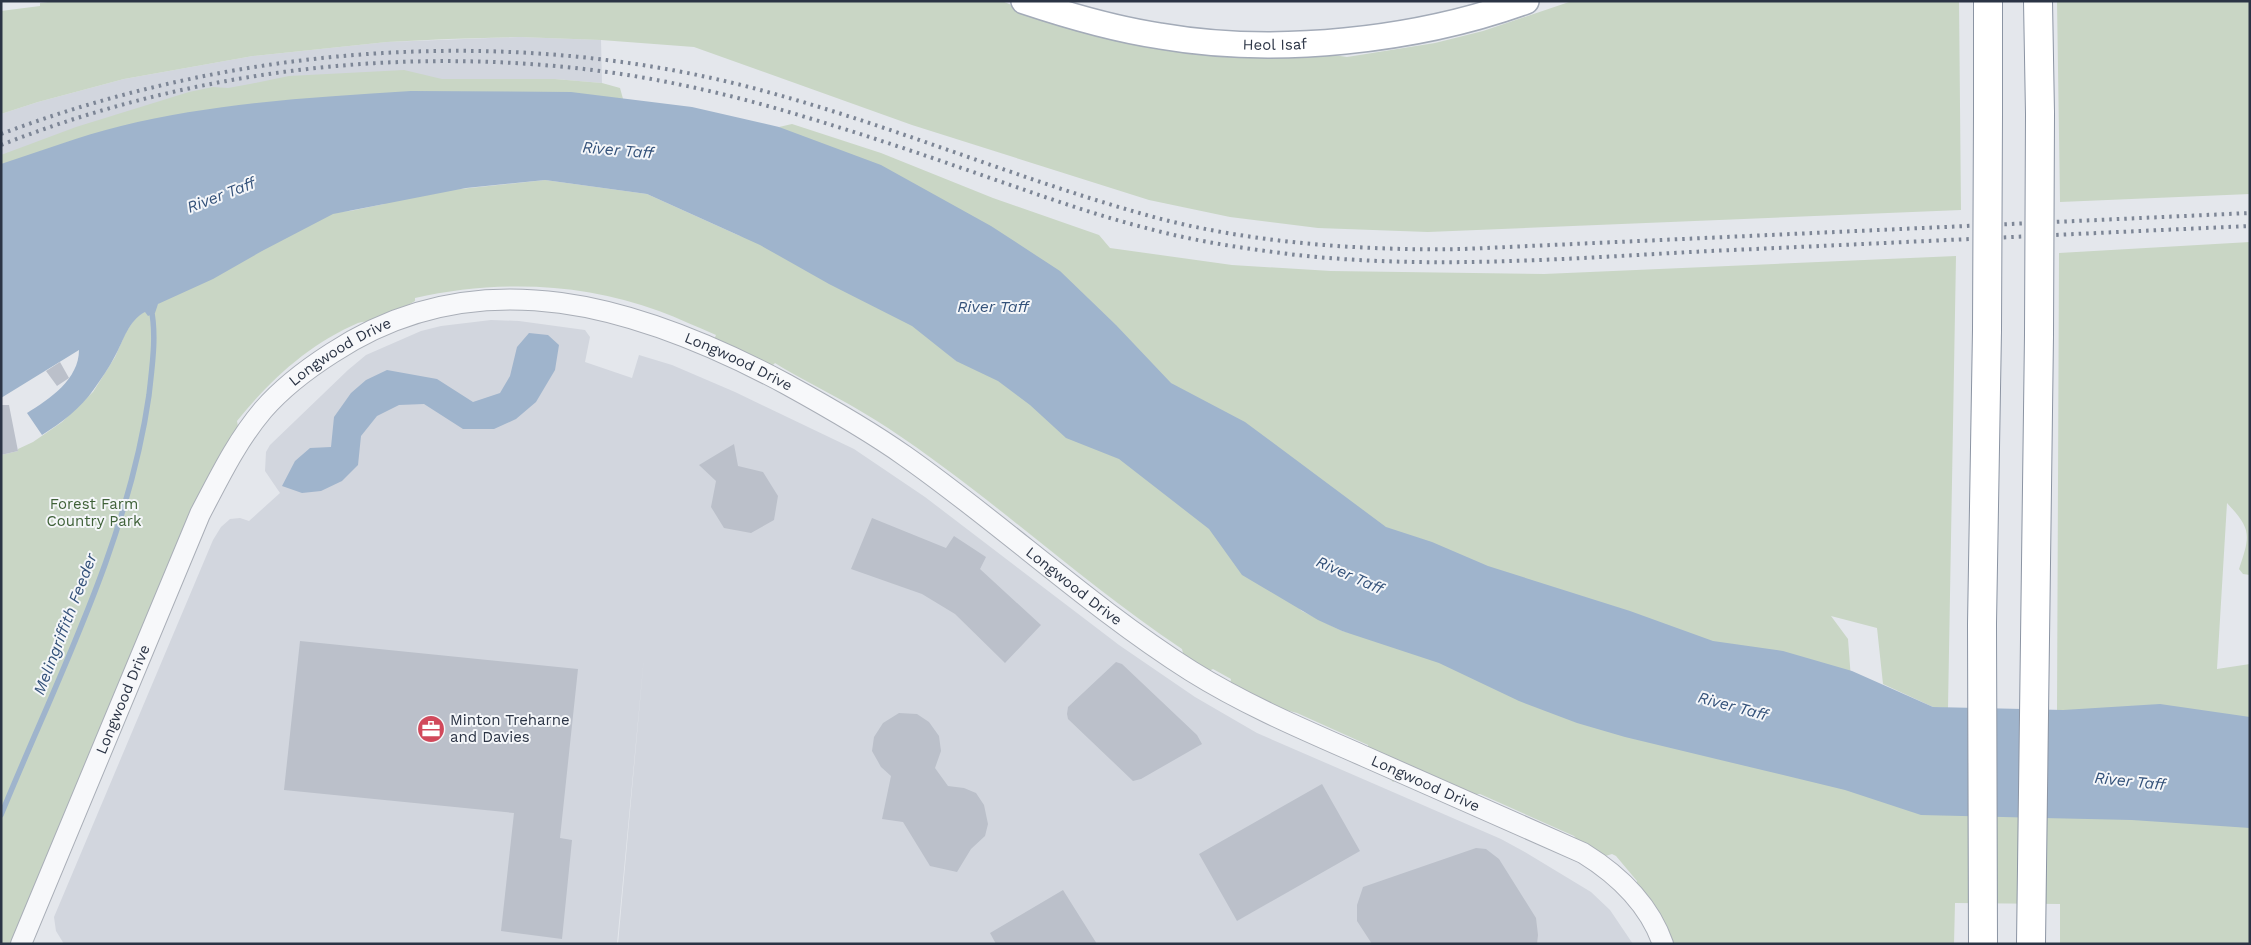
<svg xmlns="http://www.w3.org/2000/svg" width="2251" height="945" font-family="'Work Sans',sans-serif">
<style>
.built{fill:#d2d6de}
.green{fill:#c9d6c5}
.water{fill:#9fb4cc}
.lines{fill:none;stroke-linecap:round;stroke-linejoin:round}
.stream{stroke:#9fb4cc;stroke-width:5.5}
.building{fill:#bbc0ca}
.minor-casing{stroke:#a9aeb7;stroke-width:22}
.major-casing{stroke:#a3abb8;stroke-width:28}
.highway-casing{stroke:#8b94a3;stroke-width:30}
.minor{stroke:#f7f8fa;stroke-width:20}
.major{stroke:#fff;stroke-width:25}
.highway{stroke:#fff;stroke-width:28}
.rail{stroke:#7d8696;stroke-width:4;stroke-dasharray:2.5 5;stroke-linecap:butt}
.highway-bridge-casing{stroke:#8b94a3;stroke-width:30;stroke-linecap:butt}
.highway-bridge{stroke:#fff;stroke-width:28}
.labels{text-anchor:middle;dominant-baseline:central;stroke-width:4;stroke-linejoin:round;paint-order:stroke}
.street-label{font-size:15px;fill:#2b3445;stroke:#f4f6f9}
.park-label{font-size:15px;fill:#3f6138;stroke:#f4f6f9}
.poi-label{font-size:15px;fill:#2b3445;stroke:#f4f6f9;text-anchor:start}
.water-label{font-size:16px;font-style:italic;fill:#34527a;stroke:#f4f6f9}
</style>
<rect width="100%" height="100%" fill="#e4e7ec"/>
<!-- built -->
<path class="built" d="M519,37L601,40L602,83L555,79H442L1,158V114L38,102L124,79L253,56L387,42Z
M491,320L519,321L585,330L590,337L585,362L632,378L639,355L672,365L735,392L854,449L925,497L1119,645L1195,697L1257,733L1501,839L1523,851L1591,892L1610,910L1633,944H618L644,657L617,944H64L56,931L54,917L213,540L221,527L230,519L240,518L249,521L280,493L265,471L266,452L270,445L348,370L366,355L421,331L441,326Z"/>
<!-- green -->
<path class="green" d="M55,1H1002L1021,9L1347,57L1435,43L1483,31L1572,1H1959L1961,210L1428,232L1318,228L1230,217L1149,200L912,125L694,47L601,40L519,37L448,39L387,42L253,56L124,79L38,102L1,114V11L40,6V3Z
M2057,1H2250V194L2060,202Z
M404,70L442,79H555L602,83L620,88L625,106L1,172V155L76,127L189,92L213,87L228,88L250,84L289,76Z
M792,124L881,153L993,198L1099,235L1110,248L1232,265L1331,271L1544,274L1956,256L1948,708L1933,707L1883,684L1877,628L1831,616L1848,639L1851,679L1835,683L1400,546L779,127Z
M545,180L647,194L740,236L755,238L896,309L956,361L969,359L1103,444L1188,502L1302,611L1342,631L2077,806L2250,826V944H2060V904L1955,903L1954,944H1674C1666,921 1651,905 1636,887L1637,881L1616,856L1612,854L1599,858L1585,849L1574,836L1480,794H1466L1409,771L1393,782L1369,754L1368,745L1297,713L1271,706L1230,685L1231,679L1213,669L1206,672L1184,657L1182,649C1080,581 991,496 888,428C855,406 818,388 783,368L775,363L773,365L761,363L714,340L716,335C697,327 678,318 659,311C582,282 495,280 415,298V301C403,308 387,316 373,321C369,322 363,321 358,323C309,344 270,380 237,421L239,432L75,793L11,944H1V455L18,451V449L33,442L62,422L93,392L115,357L126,332L136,317L158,304L228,220L350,211L384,204L393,192L460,189Z
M2250,242V575L2243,574L2239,569C2251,534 2251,529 2227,503L2217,669L2250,664V729L2057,710L2059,253Z"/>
<!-- water -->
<path class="water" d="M411,91L571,92L692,107L779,127L881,165L991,226L1060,271L1116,325L1171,383L1245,422L1386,527L1432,542L1488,566L1630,611L1713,641L1783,651L1852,671L1933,707L2063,710L2160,704L2250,717V828L2132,820L1921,815L1845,790L1625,737L1577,723L1519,701L1439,663L1342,631L1318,620L1242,575L1209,529L1119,459L1066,438L1030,405L998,381L956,361L912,326L829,284L760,245L647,194L545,180L466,188L333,214L262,251L213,279L158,304L155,313L148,316L145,312C128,321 124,340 115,356C109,368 101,379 94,389C81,408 61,423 42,435L27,413C50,399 79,379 79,350L1,398V164C41,151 80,136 121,126C215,103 314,97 411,91Z
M529,333L548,335L559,345L555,370L536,402L516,419L494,429H463L424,404L399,405L377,416L361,436L358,465L342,481L321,491L302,493L282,486L295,461L310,448L331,447L334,417L351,393L366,380L387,370L437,379L473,402L500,393L510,376L517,347Z"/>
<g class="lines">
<!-- stream -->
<path class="stream" d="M1,815C57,678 128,543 149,395C152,367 157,335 151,308"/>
</g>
<!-- building -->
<path class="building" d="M60,362L69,378L57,386L46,371Z
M1,405H9L18,451L1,455Z
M734,444L738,466L763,472L778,496L774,520L751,533L724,528L711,507L716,481L699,465Z
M872,518L946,548L954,536L986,557L980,569L1041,625L1005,663L955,614L922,594L851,569Z
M300,641L578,669L560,838L572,840L562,939L501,931L514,813L284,790Z
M1116,662L1122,664L1197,735L1202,744L1141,779L1133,781L1068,719L1067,714L1068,707Z
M899,713L917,714L929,722L939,736L941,751L935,768L948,786L964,788L976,793L984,805L988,824L985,836L971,849L957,872L930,866L903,822L882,819L891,776L881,767L872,751L874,737L883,723Z
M1322,784L1360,851L1237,921L1199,854Z
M1476,848L1486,849L1499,859L1536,918L1538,935L1537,944H1372L1357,921V905L1363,887Z
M1063,890L1097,944H996L990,933Z"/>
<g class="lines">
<!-- minor casing -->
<g class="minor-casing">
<g id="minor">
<path id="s1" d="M21,944L200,514C219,478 236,442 263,410C283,387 307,369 332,353C480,255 642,307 786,384C826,406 867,429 905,456C1002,524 1090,607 1191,671C1247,706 1307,731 1366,757C1438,789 1510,821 1583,853C1617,874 1649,904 1663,944"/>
</g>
</g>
<!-- major casing -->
<g class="major-casing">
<g id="major">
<path id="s2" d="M1024,1C1069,16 1113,29 1160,36C1275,56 1416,41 1526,1"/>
</g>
</g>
<!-- highway casing -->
<g class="highway-casing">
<path id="highway" d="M2038,1L2040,114
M1988,115V1
M1983,944L1982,624L1987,330
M2031,944L2039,335"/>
</g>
<!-- minor -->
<use href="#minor" class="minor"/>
<!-- major -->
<use href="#major" class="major"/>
<!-- highway -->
<use href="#highway" class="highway"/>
<!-- rail -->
<path class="rail" d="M1,134C240,44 516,23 764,91C894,126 1020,180 1150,216C1248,243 1363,251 1464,249L2250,213
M1,145C179,75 375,48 565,67C649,75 731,94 812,119C882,140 950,164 1019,188C1062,203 1106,218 1150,229C1198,242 1248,249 1297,255C1435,270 1573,258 1710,251C1890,243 2070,234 2250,226"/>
<!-- highway-bridge casing -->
<g class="highway-bridge-casing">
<path id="highway-bridge" d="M1987,330L1988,115
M2039,335L2040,114"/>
</g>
<!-- highway-bridge -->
<use href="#highway-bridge" class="highway-bridge"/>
</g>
<!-- icons -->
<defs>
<g id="office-disc" transform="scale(1.4375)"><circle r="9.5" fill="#d1495b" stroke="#f4f6f9"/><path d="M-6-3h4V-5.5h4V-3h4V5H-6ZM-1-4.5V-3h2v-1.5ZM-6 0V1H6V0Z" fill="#fff"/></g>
</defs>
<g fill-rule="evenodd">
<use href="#office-disc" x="431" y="729"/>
</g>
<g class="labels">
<!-- street labels -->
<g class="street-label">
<text stroke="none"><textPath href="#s2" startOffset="256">Heol Isaf</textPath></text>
<text stroke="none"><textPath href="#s1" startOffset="685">Longwood Drive</textPath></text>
<text stroke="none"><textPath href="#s1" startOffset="1105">Longwood Drive</textPath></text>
<text stroke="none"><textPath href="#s1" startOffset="1510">Longwood Drive</textPath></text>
<text stroke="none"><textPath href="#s1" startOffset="265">Longwood Drive</textPath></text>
<text stroke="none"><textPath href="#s1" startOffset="1915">Longwood Drive</textPath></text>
</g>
<!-- park labels -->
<g class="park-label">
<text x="94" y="504">Forest Farm<tspan x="94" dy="17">Country Park</tspan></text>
</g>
<!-- poi labels -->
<g class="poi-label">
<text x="450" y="720">Minton Treharne<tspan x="450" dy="17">and Davies</tspan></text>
</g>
<!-- water labels -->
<g class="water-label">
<text transform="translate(618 150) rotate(5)">River Taff</text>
<text transform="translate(221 195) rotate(-21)">River Taff</text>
<text x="993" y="306">River Taff</text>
<text transform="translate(1350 575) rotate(24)">River Taff</text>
<text transform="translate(65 624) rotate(-69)">Melingriffith Feeder</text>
<text transform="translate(1733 706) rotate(15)">River Taff</text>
<text transform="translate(2130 781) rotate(6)">River Taff</text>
</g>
</g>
<!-- border -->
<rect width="2251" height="945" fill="none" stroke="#2b3445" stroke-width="5"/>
</svg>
